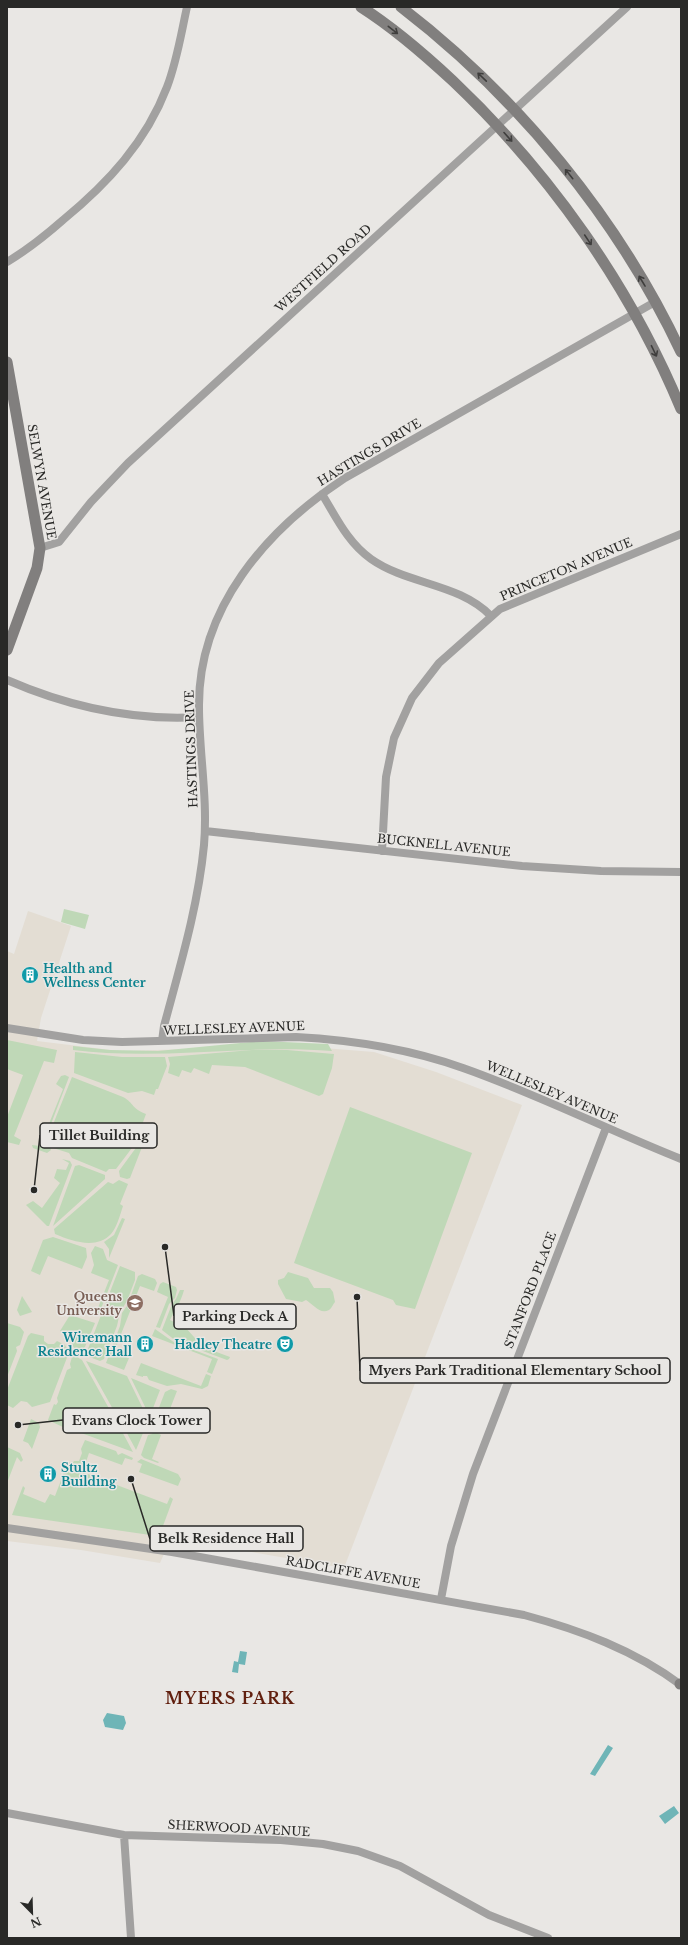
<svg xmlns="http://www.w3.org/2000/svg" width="688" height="1945" font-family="'Libre Baskerville',serif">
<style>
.built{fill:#e3ddd3}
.green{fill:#bfd8b7}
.water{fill:#6fb5b7}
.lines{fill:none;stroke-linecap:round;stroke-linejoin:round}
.street{stroke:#a2a1a0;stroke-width:8}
.secondary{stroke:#817f7e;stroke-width:11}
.oneway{stroke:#3f3e3d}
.labels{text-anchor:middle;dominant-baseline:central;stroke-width:3;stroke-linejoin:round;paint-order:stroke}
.street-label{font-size:12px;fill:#292927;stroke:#e9e7e4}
.culture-label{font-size:12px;font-weight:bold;fill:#0d838f;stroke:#e9e7e4;text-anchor:start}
.education-label{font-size:12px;font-weight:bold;fill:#785e54;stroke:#e9e7e4;text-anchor:end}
.district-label{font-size:16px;font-weight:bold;letter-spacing:1px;fill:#611f0e;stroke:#e9e7e4}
.leader{fill:none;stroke:#292927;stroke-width:1.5}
.callout-dot{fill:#292927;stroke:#e9e7e4;stroke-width:1.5}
.callout{fill:#e9e7e4;stroke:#292927;stroke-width:1.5}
.callout-label{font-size:13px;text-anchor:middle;font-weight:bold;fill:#292927}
</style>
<rect width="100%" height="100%" fill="#e9e7e4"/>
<!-- built -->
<path class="built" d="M28,911L71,926L41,1018L37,1041L119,1051L298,1046L374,1052L436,1072L522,1105L344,1568L171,1538L160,1563L81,1550L7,1541V951L14,954Z"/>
<!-- green -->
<path class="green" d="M64,909L89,915L85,929L61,922Z
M7,1040L57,1050L54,1063L44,1061L14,1136L21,1140L19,1145L7,1142V1117L23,1075L7,1069Z
M261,1041L328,1044L332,1051C244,1044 160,1061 73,1050V1046L110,1050L158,1051Z
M252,1050H287L334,1054L332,1068L323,1094L319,1096L245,1067L212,1065L209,1074L194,1068L191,1073L182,1070L179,1077L168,1073L170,1064L168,1057Z
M75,1052L122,1057H165L167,1066L158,1089H156L154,1095L142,1091L128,1093L74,1073Z
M65,1075L69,1077L46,1137L51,1150L47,1153L33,1148L32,1145L40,1146L63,1089L56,1084L61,1076Z
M72,1077L123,1097C134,1103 132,1109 146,1114L135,1144L116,1169H109L106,1172L72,1158L69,1153L53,1148L48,1137Z
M350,1107L472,1153L415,1309L396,1305L393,1300L294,1263Z
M138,1145L142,1147L130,1178L127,1179L120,1177L119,1171Z
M62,1159L70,1161L72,1165L49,1226H47L26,1205L33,1201L42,1208L60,1183L54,1178L57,1169L66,1170L69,1163Z
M79,1165L105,1175V1179L53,1226L75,1166Z
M119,1180L128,1184L120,1204L123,1206C120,1215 117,1227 111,1234C96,1250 72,1241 55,1234L54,1229L108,1182L113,1184Z
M122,1218L125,1219L109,1258V1249L104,1242L114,1235Z
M53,1237L86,1248L87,1257L82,1269L48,1256L40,1275L31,1271L43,1240Z
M95,1246L103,1249L107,1260L118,1265L99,1314L96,1313L109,1280L91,1273L94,1265L91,1253Z
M120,1266L135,1272V1280L127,1301L120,1312L117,1326L104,1359L100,1361L87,1356L86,1354Z
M288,1272L308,1278L314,1288H330L333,1292L335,1302C333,1304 332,1308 329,1310C320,1315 313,1304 306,1300L302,1302L286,1299L278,1284V1280L284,1278Z
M142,1274L155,1279L157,1283L154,1291L140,1286L114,1352L129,1358L124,1370L106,1363L120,1326L122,1313L128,1304L138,1276Z
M163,1282L176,1287L177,1290L175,1298L169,1304L160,1328L156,1327L168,1297L157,1292L160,1284Z
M180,1290H184C181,1302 175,1310 170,1320L185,1327L203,1347L230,1357L229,1359L227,1360L176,1341L162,1330L172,1304L176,1299Z
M22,1296L32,1312L20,1316L17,1310Z
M70,1315L95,1323L82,1354C72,1350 70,1337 60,1331Z
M7,1323L20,1327L24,1332L20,1345L16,1347L17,1351L7,1377Z
M155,1329L175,1343L218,1359L212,1374L207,1372L212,1359L152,1336Z
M31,1333L44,1336V1341L48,1344H54L57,1341L65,1345L68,1350V1355L50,1402L32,1407L27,1402L21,1401L13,1408L7,1405V1390L28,1336Z
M75,1356L82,1360L116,1421L65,1428L48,1420L54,1404L56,1405L58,1402L57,1398L67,1370L71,1368L70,1364L72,1357Z
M86,1361L127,1376L147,1417L119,1420Z
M141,1363L201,1386L206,1374L211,1376L208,1386L202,1389L181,1384L167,1386L149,1380L147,1376H143V1377L136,1375Z
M131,1378L160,1390L150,1416L149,1415Z
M171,1389L177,1391L168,1414L158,1410L165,1392Z
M31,1419L39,1423L40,1427L32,1449L28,1443L23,1441Z
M146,1420L148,1421L136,1450L122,1424Z
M118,1424L133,1452L73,1430L75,1429Z
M154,1431L161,1435L152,1459L159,1462L158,1463L144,1458L141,1455L148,1435L152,1434Z
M85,1440L116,1451L118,1455L122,1453L133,1458L132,1460L125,1458L122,1465L89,1453L85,1465L87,1466L85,1473L167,1504L170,1497L173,1499L160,1534L157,1536L12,1515L23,1486L25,1488L23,1494L45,1503L50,1494L55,1496L68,1462L72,1464L74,1461H79L82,1453L81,1449Z
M7,1447L20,1453L23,1460L21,1462L17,1457L7,1483Z
M141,1459L178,1474L181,1479L178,1486L139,1472L142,1464L137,1462Z"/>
<!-- water -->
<path class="water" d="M240,1651L247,1652L245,1665L239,1664L238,1673L232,1672L234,1661L238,1662Z
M107,1713L124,1716L126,1723L123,1730L105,1727L103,1720Z
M608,1745L613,1748L595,1776L590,1774Z
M674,1806L679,1813L665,1824L659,1816Z"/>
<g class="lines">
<!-- street -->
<path class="street" d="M7,262C27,250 46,235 63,220C108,183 146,142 167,87C177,61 181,34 187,7
M322,494C336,517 348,543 371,559C408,585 459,583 491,616
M40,548L59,542L91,502L128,463L627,7
M7,680C69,707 131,721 199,717
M205,831L522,866L601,871L681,872
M382,851L386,777L394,738L412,698L439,663L500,609L681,534
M7,1028L83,1040L122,1042L296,1037C352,1040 410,1049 463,1068C537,1094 608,1130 681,1159
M162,1041L164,1026C180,966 198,907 204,845C208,798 199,753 199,707C198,608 266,530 345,478L655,302
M7,1528L172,1552L524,1615C580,1630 634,1650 681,1685
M441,1599L451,1546L473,1474L606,1128
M7,1813L124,1835L281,1840L323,1844L358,1851L400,1866L489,1915L548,1938
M124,1835L131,1938"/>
<!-- secondary -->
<path class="secondary" d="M361,7C394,28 424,54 453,81C550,173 630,286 681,409
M401,7C518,97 618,218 681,352
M7,362L40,548L37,568L7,650
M680,1684H681"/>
</g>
<!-- one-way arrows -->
<defs><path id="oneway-shaft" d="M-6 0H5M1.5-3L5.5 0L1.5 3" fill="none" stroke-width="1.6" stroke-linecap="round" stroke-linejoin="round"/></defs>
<g class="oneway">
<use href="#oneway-shaft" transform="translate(393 30) rotate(38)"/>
<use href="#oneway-shaft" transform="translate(482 77) rotate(-136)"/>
<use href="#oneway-shaft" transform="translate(508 137) rotate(48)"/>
<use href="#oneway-shaft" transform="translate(569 174) rotate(-129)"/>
<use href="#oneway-shaft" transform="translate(588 240) rotate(56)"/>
<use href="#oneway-shaft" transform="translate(642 281) rotate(-121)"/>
<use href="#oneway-shaft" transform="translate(654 351) rotate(64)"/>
</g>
<!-- icons -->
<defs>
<g id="building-disc" transform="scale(0.9)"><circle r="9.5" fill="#0f9aa8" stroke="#e9e7e4"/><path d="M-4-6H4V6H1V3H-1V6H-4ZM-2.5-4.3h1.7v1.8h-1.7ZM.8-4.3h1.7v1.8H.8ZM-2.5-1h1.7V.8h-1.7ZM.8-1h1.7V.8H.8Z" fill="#fff"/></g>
<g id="university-disc" transform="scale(0.9)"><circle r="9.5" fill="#8d6e63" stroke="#e9e7e4"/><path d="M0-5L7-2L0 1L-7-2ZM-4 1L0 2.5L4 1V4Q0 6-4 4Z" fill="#fff"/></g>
<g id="theatre-disc" transform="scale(0.9)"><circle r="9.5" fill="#0f9aa8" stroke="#e9e7e4"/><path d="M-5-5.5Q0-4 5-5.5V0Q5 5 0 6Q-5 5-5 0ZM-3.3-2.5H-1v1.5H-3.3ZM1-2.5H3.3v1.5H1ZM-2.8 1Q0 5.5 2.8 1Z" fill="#fff"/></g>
</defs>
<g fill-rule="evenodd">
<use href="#building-disc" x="30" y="975"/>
<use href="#university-disc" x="135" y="1303"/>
<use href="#building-disc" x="145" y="1344"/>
<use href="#theatre-disc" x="285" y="1344"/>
<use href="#building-disc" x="48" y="1474"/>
</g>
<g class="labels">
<!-- street labels -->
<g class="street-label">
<text transform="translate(323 268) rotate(-42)">WESTFIELD ROAD</text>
<text transform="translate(369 452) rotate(-31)">HASTINGS DRIVE</text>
<text transform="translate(42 482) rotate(80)">SELWYN AVENUE</text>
<text transform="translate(566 569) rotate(-23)">PRINCETON AVENUE</text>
<text transform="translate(191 749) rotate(-92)">HASTINGS DRIVE</text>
<text transform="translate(444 845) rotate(6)">BUCKNELL AVENUE</text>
<text transform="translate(234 1028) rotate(-2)">WELLESLEY AVENUE</text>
<text transform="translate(552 1092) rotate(23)">WELLESLEY AVENUE</text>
<text transform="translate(530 1290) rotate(-69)">STANFORD PLACE</text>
<text transform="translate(353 1572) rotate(10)">RADCLIFFE AVENUE</text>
<text transform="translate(239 1828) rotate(3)">SHERWOOD AVENUE</text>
</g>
<!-- culture labels -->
<g class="culture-label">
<text x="43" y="968">Health and<tspan x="43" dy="14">Wellness Center</tspan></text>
<text x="132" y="1337" text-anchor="end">Wiremann<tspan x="132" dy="14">Residence Hall</tspan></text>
<text x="272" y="1344" text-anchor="end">Hadley Theatre</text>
<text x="61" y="1467">Stultz<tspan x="61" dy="14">Building</tspan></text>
</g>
<!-- education labels -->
<g class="education-label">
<text x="122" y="1296">Queens<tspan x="122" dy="14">University</tspan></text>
</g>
<!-- district labels -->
<g class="district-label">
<text x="230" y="1698">MYERS PARK</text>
</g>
</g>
<!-- callouts -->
<path class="leader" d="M34 1190L40 1135M165 1247L174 1316M357 1297L360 1371M18 1425L63 1420M131 1479L150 1539"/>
<g class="callout-dot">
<circle cx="34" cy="1190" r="4"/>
<circle cx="165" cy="1247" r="4"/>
<circle cx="357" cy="1297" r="4"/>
<circle cx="18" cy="1425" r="4"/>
<circle cx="131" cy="1479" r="4"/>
</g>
<g class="callout">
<rect x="40" y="1123" width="117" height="25" rx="4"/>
<rect x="174" y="1304" width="122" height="25" rx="4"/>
<rect x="360" y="1358" width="310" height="25" rx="4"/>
<rect x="63" y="1408" width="147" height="25" rx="4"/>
<rect x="150" y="1526" width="153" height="25" rx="4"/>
</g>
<g class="callout-label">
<text x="99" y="1140">Tillet Building</text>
<text x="235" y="1321">Parking Deck A</text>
<text x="515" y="1375">Myers Park Traditional Elementary School</text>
<text x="137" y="1425">Evans Clock Tower</text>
<text x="226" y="1543">Belk Residence Hall</text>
</g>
<!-- border -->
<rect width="688" height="1945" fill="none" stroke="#292927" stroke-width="16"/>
<!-- north arrow -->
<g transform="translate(32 1913) rotate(157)" stroke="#e9e7e4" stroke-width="3" paint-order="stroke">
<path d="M0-3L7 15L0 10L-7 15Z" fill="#292927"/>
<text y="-6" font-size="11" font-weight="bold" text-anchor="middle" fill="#292927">N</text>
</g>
</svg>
